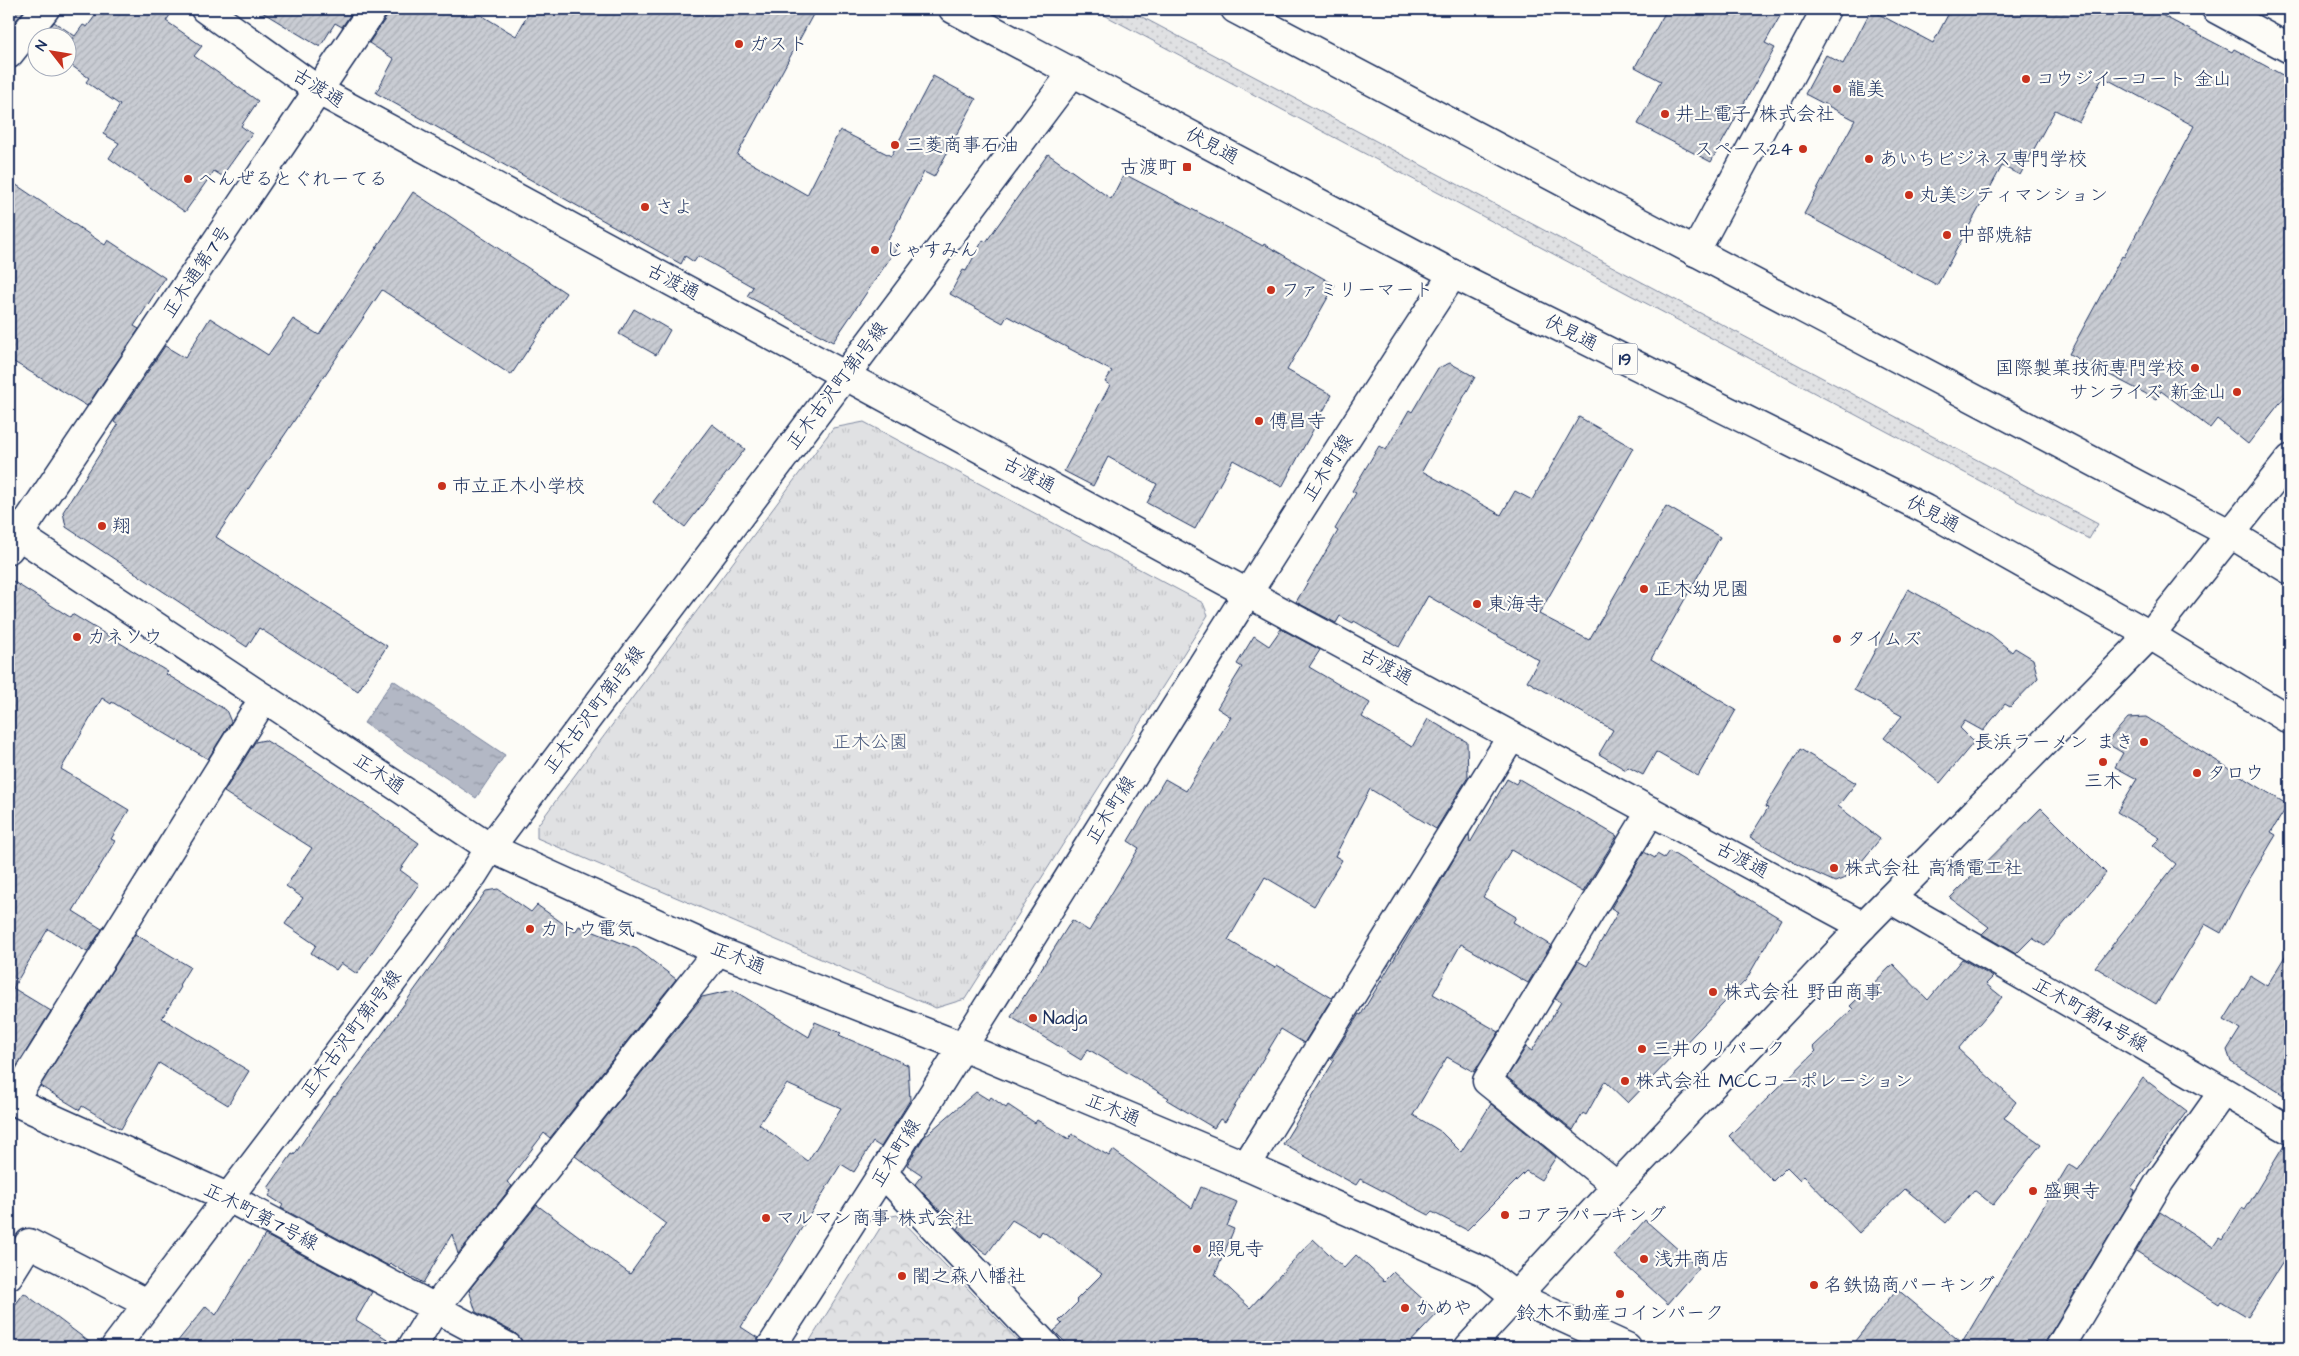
<svg xmlns="http://www.w3.org/2000/svg" width="2299" height="1356" font-family="'Architects Daughter','Klee One',sans-serif">
<style>
.grass{fill:url(#grass-dots);stroke:#7e88a0}
.forest{fill:url(#forest-crowns);stroke:#7e88a0}
.park{fill:url(#park-tufts);stroke:#7e88a0}
.water{fill:url(#water-ripples);stroke:#76819c}
.building{fill:url(#building-hatch);stroke:#1b2f5e;fill-rule:evenodd}
.lines{fill:none;stroke-linecap:round;stroke-linejoin:round}
.minor-casing{stroke:#1b2f5e;stroke-width:31}
.tertiary-casing{stroke:#1b2f5e;stroke-width:31}
.trunk-casing{stroke:#1b2f5e;stroke-width:31}
.minor{stroke:#fdfcf7;stroke-width:28}
.tertiary{stroke:#fdfcf7;stroke-width:28}
.trunk{stroke:#fdfcf7;stroke-width:28}
.poi-dot{fill:#c8321e;stroke:#fdfcf7;stroke-width:2}
.labels{text-anchor:middle;dominant-baseline:central;stroke-width:4.5;stroke-linejoin:round;paint-order:stroke}
.shield{fill:#fdfcf7;stroke:#5f6c8c;stroke-width:1}
.shield-label{font-size:18px;font-weight:bold;fill:#1b2f5e}
.poi-label{font-size:19px;fill:#1b2f5e;stroke:#fdfcf7;text-anchor:start}
.street-label{font-size:19px;fill:#1b2f5e;stroke:#fdfcf7}
.park-label{font-size:19px;fill:#4c5c7f;stroke:#fdfcf7}
</style>
<defs>
<pattern id="grass-dots" width="8" height="8" patternUnits="userSpaceOnUse" patternTransform="scale(1.25)"><rect width="8" height="8" fill="#e0e1e3"/><path d="M2 2h.1M6 6h.1" fill="none" stroke="#c0c1c5" stroke-width="1.8" stroke-linecap="round"/></pattern>
<pattern id="forest-crowns" width="20" height="18" patternUnits="userSpaceOnUse" patternTransform="scale(1.25)"><rect width="20" height="18" fill="#e0e1e3"/><path d="M2 6a3 3 0 1 1 6 0M12 15a3 3 0 1 1 6 0" fill="none" stroke="#c0c1c5"/></pattern>
<pattern id="park-tufts" width="24" height="20" patternUnits="userSpaceOnUse" patternTransform="scale(1.25)"><rect width="24" height="20" fill="#e0e1e3"/><path d="M3 7l-1-3M5 7V3M7 7l1-3M15 17l-1-3M17 17v-4M19 17l1-3" fill="none" stroke="#c0c1c5"/></pattern>
<pattern id="water-ripples" width="26" height="14" patternUnits="userSpaceOnUse" patternTransform="scale(1.25)"><rect width="26" height="14" fill="#b3b8c5"/><path d="M2 4q2-2 4 0t4 0M15 11q2-2 4 0t4 0" fill="none" stroke="#9196a3"/></pattern>
<pattern id="building-hatch" width="6" height="6" patternUnits="userSpaceOnUse" patternTransform="scale(1.25)"><rect width="6" height="6" fill="#c9ccd3"/><path d="M-1 1l2-2M0 6l6-6M5 7l2-2" fill="none" stroke="#acb0b8"/></pattern>
</defs>
<rect width="100%" height="100%" fill="#fdfcf7"/>
<filter id="ink" filterUnits="userSpaceOnUse"><feTurbulence type="fractalNoise" baseFrequency=".02" numOctaves="2"/><feDisplacementMap in="SourceGraphic" scale="10" xChannelSelector="R" yChannelSelector="G"/><feConvolveMatrix kernelMatrix="1 2 1 2 8 2 1 2 1" color-interpolation-filters="sRGB"/></filter>
<g filter="url(#ink)">
<!-- grass -->
<path class="grass" d="M1093,9H1127L2098,524L2089,539Z"/>
<!-- forest -->
<path class="forest" d="M897,1215L1024,1347H806L887,1217Z"/>
<!-- park -->
<path class="park" d="M864,422L1203,603L1208,615L965,999L936,1008L537,838V826L833,428Z"/>
<!-- water -->
<path class="water" d="M393,680L505,755L476,798L364,723Z"/>
<!-- building -->
<path class="building" d="M9,9H25L9,29Z
M100,9H174L166,21L202,46L194,56L258,101L241,126L252,134L222,176L214,171L185,212L109,158L119,143L103,134L120,105L86,82L89,78L68,63V47L74,38H42L54,22L75,36L83,25L87,27Z
M257,9H354L342,27L335,23L320,47Z
M388,9H471L516,36L531,9H816L737,155L807,195L840,130L891,156L933,76L976,99L934,177L924,172L887,242L897,248L833,342L747,296L753,287L698,256L694,262L685,256L681,264L376,93L394,59L369,43L386,18Z
M1667,9H1784L1765,43L1775,48L1711,162L1638,124L1661,81L1635,67Z
M1951,9H2150L2232,52L2234,49L2290,79V390L2248,444L2217,419L2210,428L2161,391L2156,399L2069,354L2122,256L2124,257L2194,126L2103,77L2079,122L2055,110L2020,175L2002,166L1937,285L1804,214L1855,120L1805,94L1826,55L1843,64L1871,10L1933,43Z
M1048,154L1111,199L1124,174L1263,246L1264,244L1335,285L1287,370L1332,395L1282,487L1233,460L1195,529L1147,503L1157,484L1108,457L1093,486L1064,471L1110,385L1105,382L1112,371L1007,316L1003,323L950,294L963,270L966,271L983,240L986,242Z
M9,180L105,245L108,240L165,278L134,326L139,329L87,406L9,359Z
M413,192L566,293L511,375L382,290L216,537L387,646L358,691L259,628L247,647L66,527L63,512L118,425L114,422L165,346L185,358L210,318L268,355L293,319L319,335Z
M634,309L670,330L656,355L619,334Z
M1450,363L1475,377L1422,471L1501,515L1515,491L1532,500L1579,417L1633,448L1539,614L1589,640L1666,506L1720,537L1651,659L1736,710L1698,776L1656,752L1643,775L1628,767L1626,770L1599,754L1613,730L1527,681L1539,660L1428,596L1399,647L1354,621L1353,623L1340,616L1336,623L1296,602L1338,531L1335,529L1356,493L1352,491L1379,446L1386,450L1409,410L1412,412L1438,368Z
M712,424L745,449L685,527L653,502Z
M9,579L70,617L72,614L168,672L166,674L226,710L231,722L208,759L112,702L111,704L102,698L61,769L129,810L111,839L115,841L73,911L102,929L87,952L48,929L13,988L51,1011L14,1071L9,1068Z
M1908,589L1991,635L2012,652L2015,648L2033,659L2038,678L2010,707L2005,704L1983,731L1965,721L1960,728L1974,742L1940,783L1884,738L1902,716L1854,690Z
M1281,629L1320,650L1309,667L1370,703L1362,717L1412,747L1428,719L1467,742L1468,777L1436,829L1370,789L1335,856L1342,860L1314,906L1265,877L1228,940L1275,968L1277,965L1332,998L1304,1043L1281,1029L1225,1122L1220,1119L1214,1128L1167,1100L1169,1098L1088,1049L1081,1060L1011,1017L1072,920L1089,931L1139,848L1128,841L1165,779L1186,791L1231,717L1217,708L1242,667L1237,664L1254,636L1269,646Z
M2146,717L2288,805L2271,832L2276,835L2243,890L2221,933L2205,924L2156,1004L2095,967L2176,864L2153,845L2160,838L2117,812L2137,779L2115,767L2123,753L2106,743L2128,718Z
M265,740L318,772L419,843L400,870L419,884L357,974L341,963L336,970L311,953L316,945L285,924L303,898L286,886L312,848L224,792L255,742Z
M1800,749L1856,783L1838,806L1880,839L1862,861L1858,857L1845,878L1835,882L1800,866L1750,837L1768,808L1765,807Z
M1507,779L1516,784L1519,779L1617,836L1583,892L1511,850L1483,897L1516,917L1513,922L1551,945L1528,983L1461,944L1433,994L1499,1032L1474,1072L1447,1057L1413,1115L1440,1131L1461,1152L1491,1104L1556,1157L1541,1180L1526,1171L1467,1230L1432,1212L1429,1215L1360,1179L1356,1185L1283,1144L1334,1061L1331,1059L1359,1014L1361,1015L1363,1011L1469,834L1470,843Z
M2041,808L2106,873L2045,946L2032,938L2016,954L1982,934L1989,927L1950,898Z
M1669,851L1781,919L1746,980L1628,1103L1605,1081L1586,1115L1583,1113L1573,1130L1507,1077L1526,1047L1532,1051L1561,1002L1555,999L1578,961L1587,966L1618,912L1611,908L1644,852L1655,858L1657,854L1664,858Z
M498,889L531,912L537,905L575,932L579,926L637,949L676,979L550,1138L544,1133L507,1182L512,1186L458,1254L452,1234L423,1283L390,1263L389,1266L281,1208L283,1205L269,1196L272,1191L268,1188L292,1154L294,1155L334,1096L335,1097L371,1050L486,891Z
M135,934L190,967L179,985L181,987L162,1018L249,1071L228,1105L159,1063L121,1129L82,1106L80,1110L40,1086Z
M2290,948V1099L2231,1062L2227,1050L2240,1029L2224,1020L2251,976L2267,986Z
M1962,959L1993,977L1986,984L2002,997L1958,1049L2016,1102L2004,1118L2041,1144L1993,1205L1974,1190L1946,1223L1905,1189L1859,1233L1804,1176L1800,1180L1787,1167L1773,1181L1729,1136L1816,1051L1813,1047L1853,1009L1850,1006L1893,964L1928,1000Z
M733,990L809,1037L815,1022L841,1033L839,1035L908,1065L910,1100L881,1147L873,1142L854,1172L841,1164L741,1327L758,1338L756,1347H524L521,1339L515,1333L476,1312L469,1290L537,1205L630,1274L666,1224L575,1156L702,997ZM787,1084L841,1108L808,1161L759,1124Z
M2143,1078L2187,1111L2131,1188L2135,1190L2134,1195L2047,1339L2044,1347H1850L1897,1289L1962,1343L2069,1164L2078,1170Z
M976,1092L989,1100L991,1097L1006,1108L1008,1105L1035,1123L1037,1120L1069,1139L1072,1134L1109,1156L1113,1150L1192,1208L1201,1187L1237,1202L1227,1226L1234,1229L1215,1275L1250,1308L1313,1239L1344,1268L1356,1255L1384,1281L1393,1272L1438,1313L1406,1347H1070L1054,1331L1062,1324L1059,1321L1078,1302L1076,1300L1102,1274L1042,1231L1039,1236L1012,1220L987,1254L969,1241L958,1229L961,1224L938,1209L915,1184L922,1175L907,1165L924,1137Z
M2285,1144L2290,1146V1251L2248,1317L2221,1301L2219,1304L2136,1251L2160,1212L2213,1247L2219,1238L2222,1240L2242,1208L2245,1210Z
M1645,1220L1699,1268L1668,1304L1614,1255Z
M265,1235L372,1292L356,1320L397,1345L396,1347H173L206,1306L216,1315Z
M24,1293L96,1347H9V1313Z"/>
<g class="lines">
<!-- minor casing -->
<g class="minor-casing">
<path id="minor" d="M205,9L319,91L1863,926
M2216,9L2290,49
M9,54L45,9
M1695,252L1826,9
M9,549L373,9
M1890,899L2290,1130
M9,1099L227,1197L508,1347
M13,1101L264,698
M1246,1166L1512,736
M884,1174L1047,1347
M1617,1186L1487,1081L1651,811
M9,1275L29,1243L148,1304
M115,1347L473,875L490,848L1073,72
M412,1347L436,1307L718,951
M771,1347C1002,992 1220,628 1453,274
M2060,1347L2160,1181L2223,1092"/>
</g>
<!-- tertiary casing -->
<g class="tertiary-casing">
<path id="tertiary" d="M9,529L490,848L718,951L963,1047L1246,1166L1483,1271L1515,1296L1627,1347
M1469,1347L1617,1186L1863,926L2150,635L2290,459"/>
</g>
<!-- trunk casing -->
<g class="trunk-casing">
<path id="trunk" d="M953,9L1453,274L1925,509L2150,635L2290,720
M1235,9L2229,533L2290,570"/>
</g>
<!-- minor -->
<use href="#minor" class="minor"/>
<!-- tertiary -->
<use href="#tertiary" class="tertiary"/>
<!-- trunk -->
<use href="#trunk" class="trunk"/>
</g>
</g>
<!-- markers -->
<g class="poi-dot">
<circle cx="739" cy="44" r="5"/>
<circle cx="2026" cy="79" r="5"/>
<circle cx="1837" cy="89" r="5"/>
<circle cx="1665" cy="114" r="5"/>
<circle cx="895" cy="145" r="5"/>
<circle cx="1803" cy="149" r="5"/>
<circle cx="1869" cy="159" r="5"/>
<rect x="1182" y="162" width="10" height="10" rx="2.5"/>
<circle cx="188" cy="179" r="5"/>
<circle cx="1909" cy="195" r="5"/>
<circle cx="645" cy="207" r="5"/>
<circle cx="1947" cy="235" r="5"/>
<circle cx="875" cy="250" r="5"/>
<circle cx="1271" cy="290" r="5"/>
<circle cx="2195" cy="368" r="5"/>
<circle cx="2237" cy="392" r="5"/>
<circle cx="1259" cy="421" r="5"/>
<circle cx="442" cy="486" r="5"/>
<circle cx="102" cy="526" r="5"/>
<circle cx="1644" cy="589" r="5"/>
<circle cx="1477" cy="604" r="5"/>
<circle cx="77" cy="637" r="5"/>
<circle cx="1837" cy="639" r="5"/>
<circle cx="2144" cy="742" r="5"/>
<circle cx="2103" cy="762" r="5"/>
<circle cx="2197" cy="773" r="5"/>
<circle cx="1834" cy="868" r="5"/>
<circle cx="530" cy="929" r="5"/>
<circle cx="1713" cy="992" r="5"/>
<circle cx="1033" cy="1018" r="5"/>
<circle cx="1642" cy="1049" r="5"/>
<circle cx="1625" cy="1081" r="5"/>
<circle cx="2033" cy="1191" r="5"/>
<circle cx="1505" cy="1215" r="5"/>
<circle cx="766" cy="1218" r="5"/>
<circle cx="1197" cy="1249" r="5"/>
<circle cx="1644" cy="1259" r="5"/>
<circle cx="902" cy="1276" r="5"/>
<circle cx="1814" cy="1285" r="5"/>
<circle cx="1620" cy="1294" r="5"/>
<circle cx="1405" cy="1308" r="5"/>
</g>
<g class="labels">
<!-- shield labels -->
<rect class="shield" x="1612.5" y="343.5" width="25" height="31" rx="4"/>
<g class="shield-label">
<text x="1625" y="359">19</text>
</g>
<!-- poi labels -->
<g class="poi-label">
<text x="749" y="44">ガスト</text>
<text x="2036" y="79">コウジイーコート 金山</text>
<text x="1847" y="89">龍美</text>
<text x="1675" y="114">井上電子 株式会社</text>
<text x="905" y="145">三菱商事石油</text>
<text x="1793" y="149" text-anchor="end">スペース24</text>
<text x="1879" y="159">あいちビジネス専門学校</text>
<text x="1177" y="167" text-anchor="end">古渡町</text>
<text x="198" y="179">へんぜるとぐれーてる</text>
<text x="1919" y="195">丸美シティマンション</text>
<text x="655" y="207">さよ</text>
<text x="1957" y="235">中部焼結</text>
<text x="885" y="250">じゃすみん</text>
<text x="1281" y="290">ファミリーマート</text>
<text x="2185" y="368" text-anchor="end">国際製菓技術専門学校</text>
<text x="2227" y="392" text-anchor="end">サンライズ 新金山</text>
<text x="1269" y="421">傅昌寺</text>
<text x="452" y="486">市立正木小学校</text>
<text x="112" y="526">翔</text>
<text x="1654" y="589">正木幼児園</text>
<text x="1487" y="604">東海寺</text>
<text x="87" y="637">カネソウ</text>
<text x="1847" y="639">タイムズ</text>
<text x="2134" y="742" text-anchor="end">長浜ラーメン まき</text>
<text x="2207" y="773">タロウ</text>
<text x="2103" y="781" text-anchor="middle">三木</text>
<text x="1844" y="868">株式会社 高橋電工社</text>
<text x="540" y="929">カトウ電気</text>
<text x="1723" y="992">株式会社 野田商事</text>
<text x="1043" y="1018">Nadja</text>
<text x="1652" y="1049">三井のリパーク</text>
<text x="1635" y="1081">株式会社 MCCコーポレーション</text>
<text x="2043" y="1191">盛興寺</text>
<text x="1515" y="1215">コアラパーキング</text>
<text x="776" y="1218">マルマン商事 株式会社</text>
<text x="1207" y="1249">照見寺</text>
<text x="1654" y="1259">浅井商店</text>
<text x="912" y="1276">闇之森八幡社</text>
<text x="1824" y="1285">名鉄協商パーキング</text>
<text x="1415" y="1308">かめや</text>
<text x="1620" y="1313" text-anchor="middle">鈴木不動産コインパーク</text>
</g>
<!-- street labels -->
<g class="street-label">
<text transform="translate(318 88) rotate(32)">古渡通</text>
<text transform="translate(1212 146) rotate(28)">伏見通</text>
<text transform="translate(197 272) rotate(-56)">正木通第7号</text>
<text transform="translate(673 282) rotate(28)">古渡通</text>
<text transform="translate(1571 333) rotate(27)">伏見通</text>
<text transform="translate(837 386) rotate(-53)">正木古沢町第1号線</text>
<text transform="translate(1328 468) rotate(-57)">正木町線</text>
<text transform="translate(1029 475) rotate(28)">古渡通</text>
<text transform="translate(1933 514) rotate(28)">伏見通</text>
<text transform="translate(1386 667) rotate(28)">古渡通</text>
<text transform="translate(594 710) rotate(-53)">正木古沢町第1号線</text>
<text transform="translate(379 774) rotate(34)">正木通</text>
<text transform="translate(1111 810) rotate(-58)">正木町線</text>
<text transform="translate(1742 860) rotate(28)">古渡通</text>
<text transform="translate(738 958) rotate(22)">正木通</text>
<text transform="translate(2090 1015) rotate(30)">正木町第14号線</text>
<text transform="translate(351 1034) rotate(-53)">正木古沢町第1号線</text>
<text transform="translate(1113 1110) rotate(23)">正木通</text>
<text transform="translate(896 1153) rotate(-58)">正木町線</text>
<text transform="translate(261 1217) rotate(27)">正木町第7号線</text>
</g>
<!-- park labels -->
<g class="park-label">
<text x="870" y="742">正木公園</text>
</g>
</g>
<!-- margin -->
<rect width="2299" height="1356" fill="none" stroke="#fdfcf7" stroke-width="30"/>
<rect x="15" y="15" width="2269" height="1326" fill="none" stroke="#1b2f5e" stroke-width="2" filter="url(#ink)"/>
<!-- north arrow -->
<g transform="translate(52 52) rotate(301)"><circle r="24" fill="#fdfcf7" stroke="#a3aaba"/>
<path d="M0-4L9 19L0 12L-9 19Z" fill="#c8321e"/>
<text y="-8" font-size="14" font-weight="bold" text-anchor="middle" fill="#1b2f5e">N</text>
</g>
</svg>
